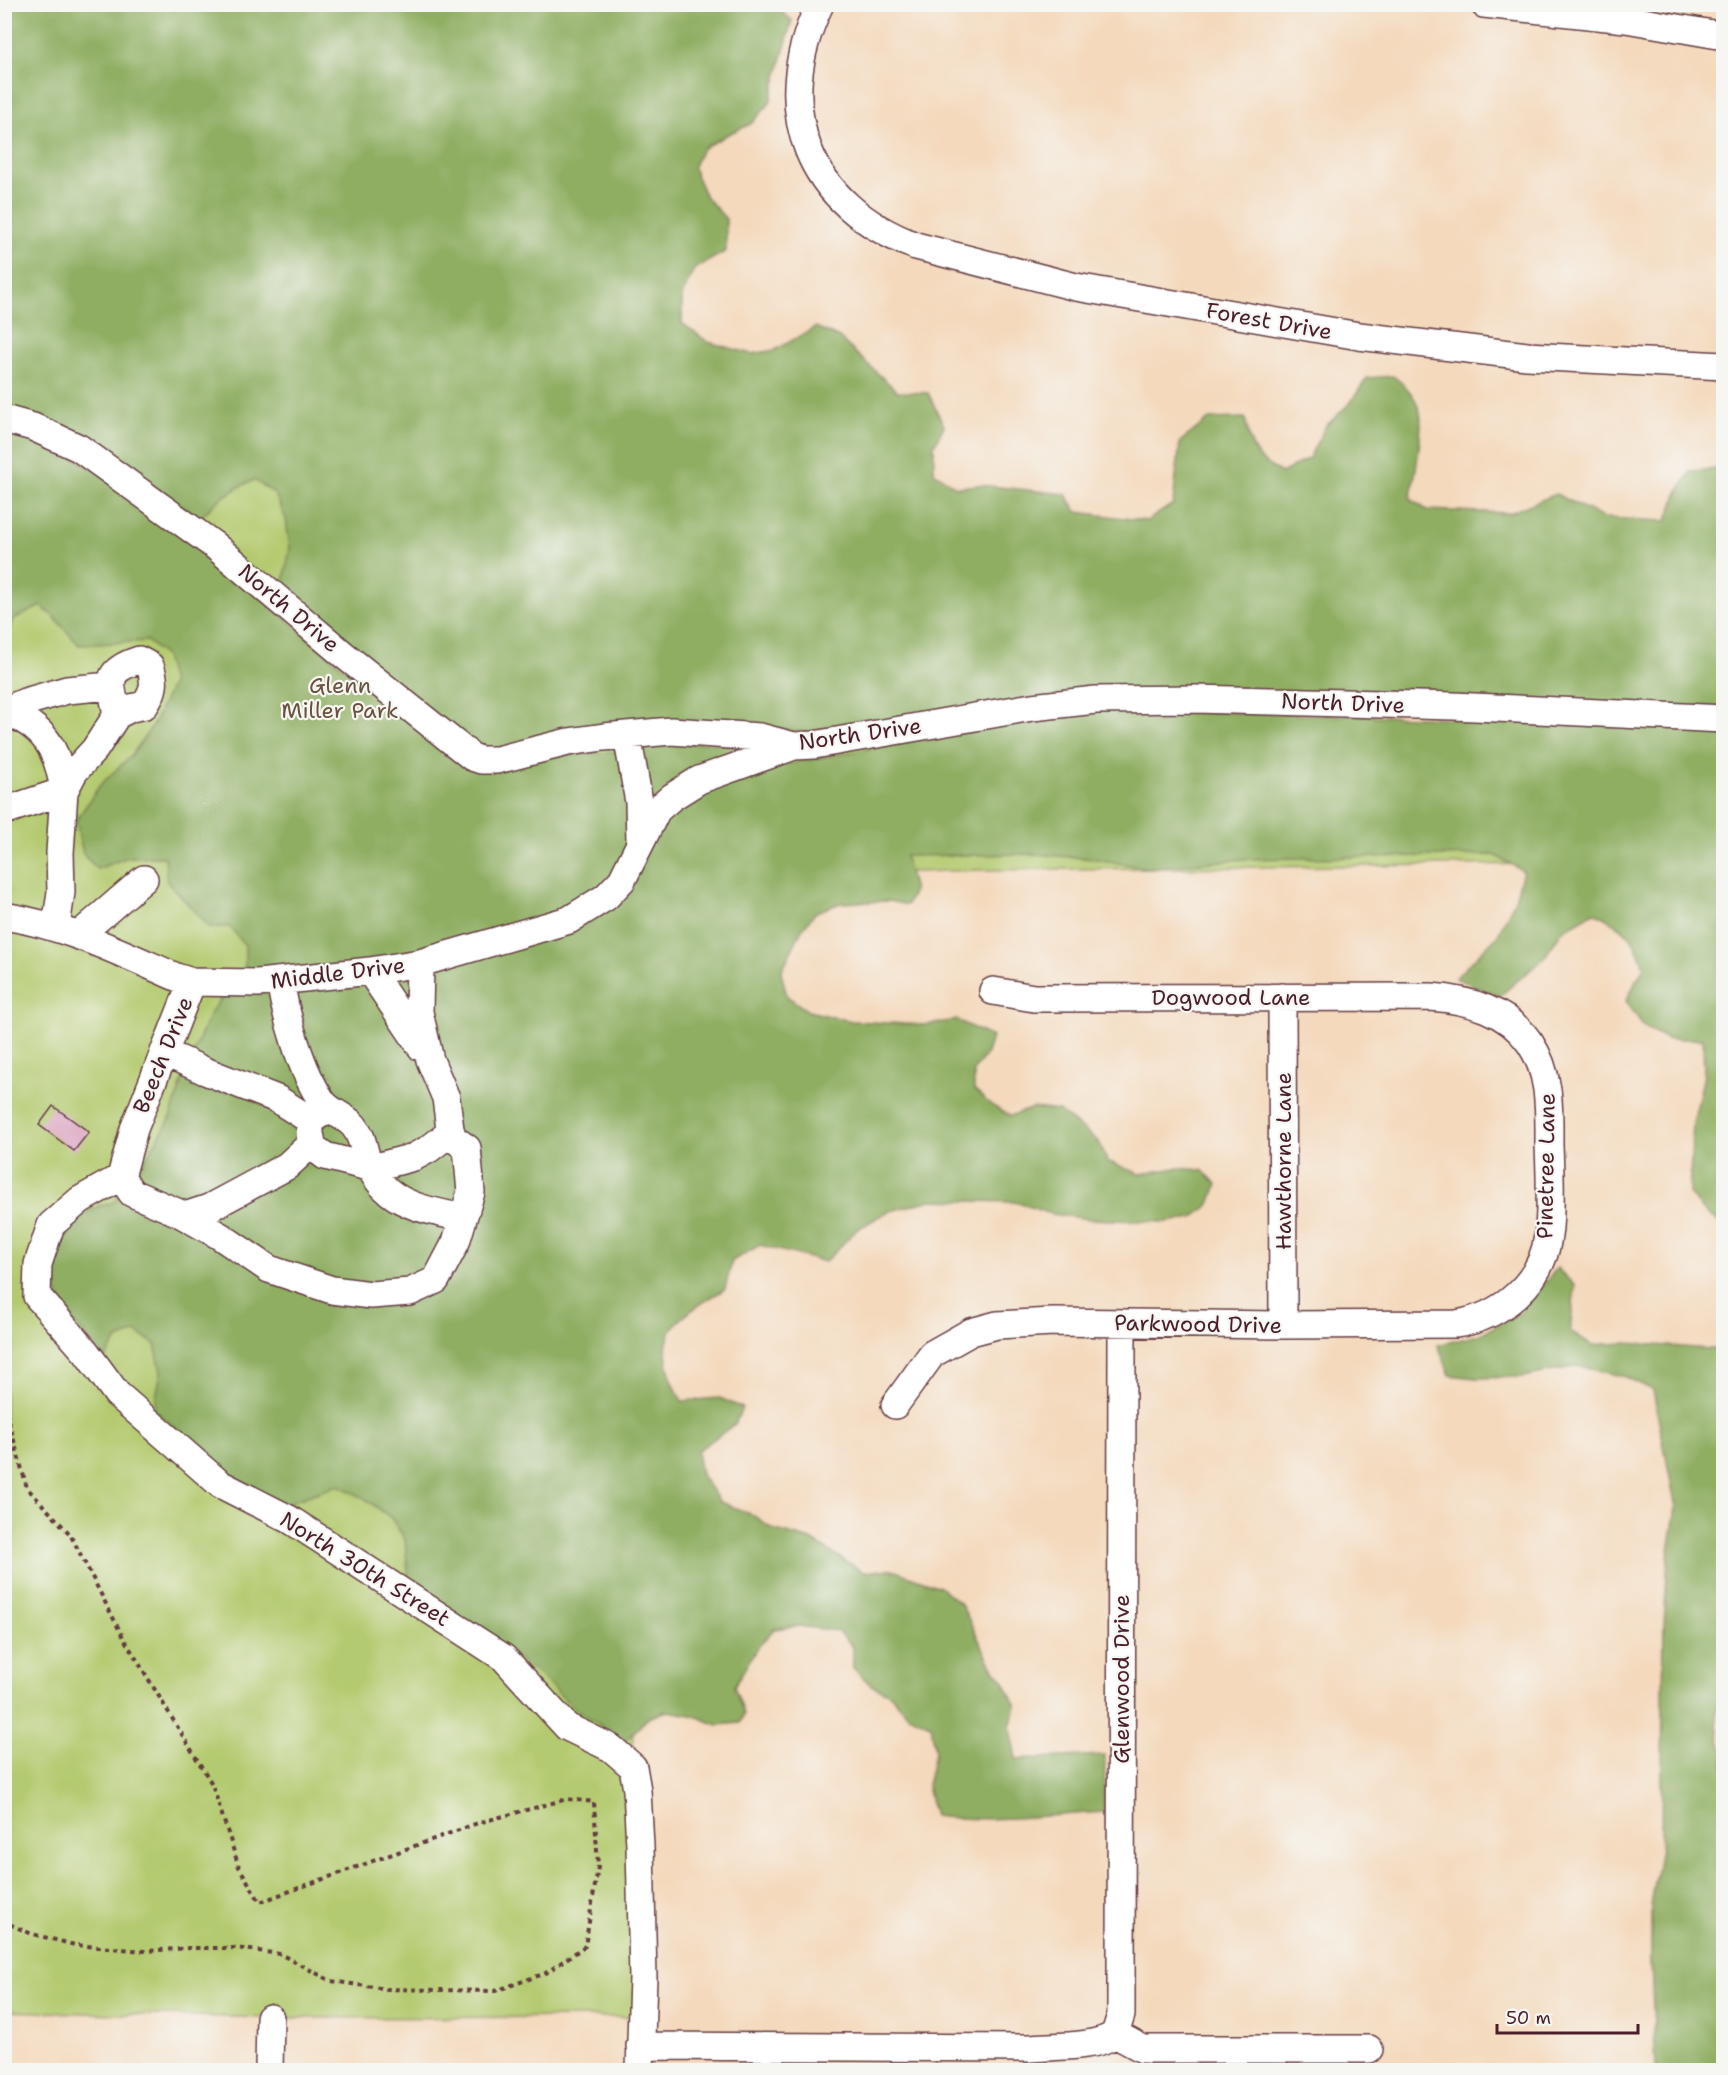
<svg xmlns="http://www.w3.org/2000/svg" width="1728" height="2075" font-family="'Shantell Sans',sans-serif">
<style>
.green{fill:#b4ca6f;stroke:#7f744d;stroke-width:1.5}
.forest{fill:#8fae62;stroke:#6c6646;stroke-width:1.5}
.building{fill:#dda9c5}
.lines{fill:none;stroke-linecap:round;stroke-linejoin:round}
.minor-casing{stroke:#643b41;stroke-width:30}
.path{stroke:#643b41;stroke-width:4;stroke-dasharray:4.5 4.5;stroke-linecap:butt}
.minor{stroke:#fff;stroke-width:27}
.labels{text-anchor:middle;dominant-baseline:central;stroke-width:4.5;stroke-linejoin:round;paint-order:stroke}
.street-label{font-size:22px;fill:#4a1f2b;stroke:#f6f6f2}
.park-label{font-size:22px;fill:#6a523f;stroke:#f6f6f2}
</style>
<rect width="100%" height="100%" fill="#f6f6f2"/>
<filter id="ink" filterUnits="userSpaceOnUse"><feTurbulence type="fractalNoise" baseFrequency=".0167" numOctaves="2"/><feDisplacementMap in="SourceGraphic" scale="12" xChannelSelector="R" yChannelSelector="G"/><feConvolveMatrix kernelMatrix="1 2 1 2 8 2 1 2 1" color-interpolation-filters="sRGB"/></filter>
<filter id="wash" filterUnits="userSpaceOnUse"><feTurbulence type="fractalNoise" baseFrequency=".008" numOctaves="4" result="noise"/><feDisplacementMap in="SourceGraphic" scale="24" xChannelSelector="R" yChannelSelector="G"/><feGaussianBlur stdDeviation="1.35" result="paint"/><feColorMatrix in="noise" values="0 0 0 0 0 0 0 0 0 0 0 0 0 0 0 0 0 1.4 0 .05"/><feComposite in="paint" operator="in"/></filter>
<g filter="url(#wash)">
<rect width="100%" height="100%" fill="#f4d9bc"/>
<!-- green -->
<path class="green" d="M15,4L630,528L1723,862L985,870L623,880L633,1767L641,2017L270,2018L5,2011V9Z"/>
<!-- forest -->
<path class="forest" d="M760,4L780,11L792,20L770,103L751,124L728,134L702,149L693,168L706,197L726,219V251L694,269L682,296V323L708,342L752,354L775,350L816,327L839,338L898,392L928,393L944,426L934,446V472L956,487L980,485L1066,494L1077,512L1147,521L1173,504L1180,442L1209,419L1245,418C1251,448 1253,459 1282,473L1309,458L1325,427L1351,402L1367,378L1393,376C1405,385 1414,394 1419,409C1425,424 1414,482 1410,499L1427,510L1509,513L1556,494L1604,518L1666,521L1679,490L1691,471L1716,469L1724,476L1723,708L1352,695L866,725L806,732L731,725L490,750L467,742L282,592L290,548L286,519L275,494L254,480C232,489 217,500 200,518L142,478L5,411L4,5Z
M5,432L44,441L98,472L217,561L450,757L474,767L571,754L604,753L655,745L706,743L741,746L789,764L1063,711L1136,710L1423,717L1723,730V1226L1705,1212L1689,1194L1693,1123L1704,1075L1703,1039H1667L1644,1027L1626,1001L1644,967C1634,935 1624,927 1594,912L1562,931L1544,958L1500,996L1455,978L1497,936L1515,900L1523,871L1495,855L1244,859L1147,868L1096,859L1033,854L905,856L914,891L907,905L889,901L841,903L816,912L802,929L781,972L787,996L808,1011L852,1021L924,1025L957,1020L992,1037L987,1053L974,1070V1090L991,1105L1010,1116L1034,1108L1059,1111L1099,1142L1107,1161L1140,1174L1176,1168L1202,1170L1217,1184L1210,1204L1193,1218L1166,1222L1089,1219L1052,1214L1015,1202L931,1200L887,1212L856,1230L825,1262L760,1245L732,1261L725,1289C711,1297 676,1318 670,1333C660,1355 671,1381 682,1401L720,1398L742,1408L735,1424L697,1451L701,1475L720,1502L751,1514L773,1529L811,1540L864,1572L890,1569L940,1587L961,1604L993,1668L1003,1680L1016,1706L1010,1726L1016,1759L1105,1755L1104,1812C1049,1815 990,1823 934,1816L927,1785L935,1752L931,1725L908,1715L890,1694L871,1685L853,1668V1647L838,1631L798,1626L774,1629L757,1648L734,1686L744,1714L740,1723L718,1725L692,1715L667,1711L648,1718L625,1741L575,1709L544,1679L509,1652L409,1585L405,1539L391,1518L364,1498L338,1485L280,1506L246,1489L154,1409L161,1371L155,1344L136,1332L117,1339L105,1359L72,1320L59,1297L52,1282L53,1261L61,1241L74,1219L99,1206L114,1202L138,1171L169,1121L188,1064L211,1012L245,966V945L230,927H209L167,881L165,857H128L97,869L83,854L76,821L100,785L131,756L153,725L172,684L165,656L147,641L79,645L55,618L41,606L14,619L5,636Z
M1557,1268L1575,1286L1570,1331L1592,1345L1626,1343L1723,1350L1724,1679C1714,1698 1715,1735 1724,1754L1723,2070H1656L1651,1964V1905L1661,1847L1664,1625L1668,1557L1676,1508L1653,1390L1626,1377L1578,1366L1523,1377L1475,1378L1450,1375L1438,1345L1478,1335L1518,1315Z"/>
<g id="blocks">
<!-- building -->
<path class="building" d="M53,1106L89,1132L74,1151L39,1125Z"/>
</g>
</g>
<g filter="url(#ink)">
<use href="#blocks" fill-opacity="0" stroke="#643b41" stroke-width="1.5"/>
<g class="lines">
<!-- minor casing -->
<g class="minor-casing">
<path id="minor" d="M820,4C769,109 808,206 916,246L1076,287L1359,336L1527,356L1724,366
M1484,4L1626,19L1724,36
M4,419L33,427L79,448L215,546L344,655L472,757L481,760H497L568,742L604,737L671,731L760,737L794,746L814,745L1032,707L1096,700L1195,699L1453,706L1724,719
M4,711L25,702L67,690L110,686
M627,735L639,802L640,840
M4,811L64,791C58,749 45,727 5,711
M4,916C67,926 119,952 176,977L192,982L258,983L370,971L420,963L569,920L606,897L622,880L657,810L672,797L699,780L794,746
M56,927L61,892L60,853L64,791L74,772L95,749L117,715L131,708L145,705C154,691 156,682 150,666L139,660C101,672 112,684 117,715
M79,935L144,879
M370,971L421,1047
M280,981C286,1017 301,1071 322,1101C329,1112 346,1116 354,1126C363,1137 363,1147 367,1160C384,1205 423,1209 463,1218
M192,982L134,1129L121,1177L80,1200L51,1225L38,1264L37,1296L86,1352L117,1394L220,1484L289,1519L504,1658L567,1727L611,1748L633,1767L637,1790L640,1846L643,1978L640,2070
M1282,997L1283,1325
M164,1052L205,1071L277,1099L310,1120L330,1109
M310,1120V1134L313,1147L325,1156L372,1168L414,1157L429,1149L451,1132
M121,1177L132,1193L179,1213L220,1236L269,1269L332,1290L371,1295L410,1292L436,1280L456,1242L471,1192L467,1148L451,1137L446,1098L430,1060L419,1012L420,963
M185,1216L209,1208L287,1166L312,1143
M895,1405L932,1354L971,1332L997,1325L1053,1322L1283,1325L1456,1324C1501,1317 1542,1283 1548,1236C1552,1210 1550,1172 1549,1145C1549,1110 1551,1074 1530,1043C1507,1010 1469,1000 1431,997L1034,998L993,991
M1115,2034L1121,2015L1122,1324
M1115,2034L1143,2049H1369
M640,2046L1030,2048C1053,2046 1097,2048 1115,2034
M269,2070L270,2018"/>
</g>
<!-- path -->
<path class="path" d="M4,1404L27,1488L70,1534L123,1637L212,1784L239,1867L260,1902L478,1823L567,1799L594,1802L598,1867L585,1946L546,1973L495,1991L387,1989L331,1981L280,1954L236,1948H191L145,1951L75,1945L32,1934L4,1922"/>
<!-- minor -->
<use href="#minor" class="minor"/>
</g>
</g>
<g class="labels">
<!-- street labels -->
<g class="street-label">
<text transform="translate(1269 321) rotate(10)">Forest Drive</text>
<text transform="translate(289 608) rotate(40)">North Drive</text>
<text transform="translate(1343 703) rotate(2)">North Drive</text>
<text transform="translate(860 734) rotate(-8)">North Drive</text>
<text transform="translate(338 973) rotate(-7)">Middle Drive</text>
<text x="1231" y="997">Dogwood Lane</text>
<text transform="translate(163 1055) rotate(-68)">Beech Drive</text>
<text transform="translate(1283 1161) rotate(-90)">Hawthorne Lane</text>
<text transform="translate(1546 1166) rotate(-89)">Pinetree Lane</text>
<text transform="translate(1198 1324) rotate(1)">Parkwood Drive</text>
<text transform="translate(365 1569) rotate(32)">North 30th Street</text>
<text transform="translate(1121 1679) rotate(-90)">Glenwood Drive</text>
</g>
<!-- park labels -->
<g class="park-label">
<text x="340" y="685">Glenn<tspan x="340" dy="25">Miller Park</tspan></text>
</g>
</g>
<!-- margin -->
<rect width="1728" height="2075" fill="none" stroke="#f6f6f2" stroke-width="24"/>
<!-- scale -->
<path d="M1497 2024v9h141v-9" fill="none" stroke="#4a1f2b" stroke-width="3"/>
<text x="1506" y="2024" font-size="18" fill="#4a1f2b" stroke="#f6f6f2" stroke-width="4.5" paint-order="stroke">50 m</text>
</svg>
